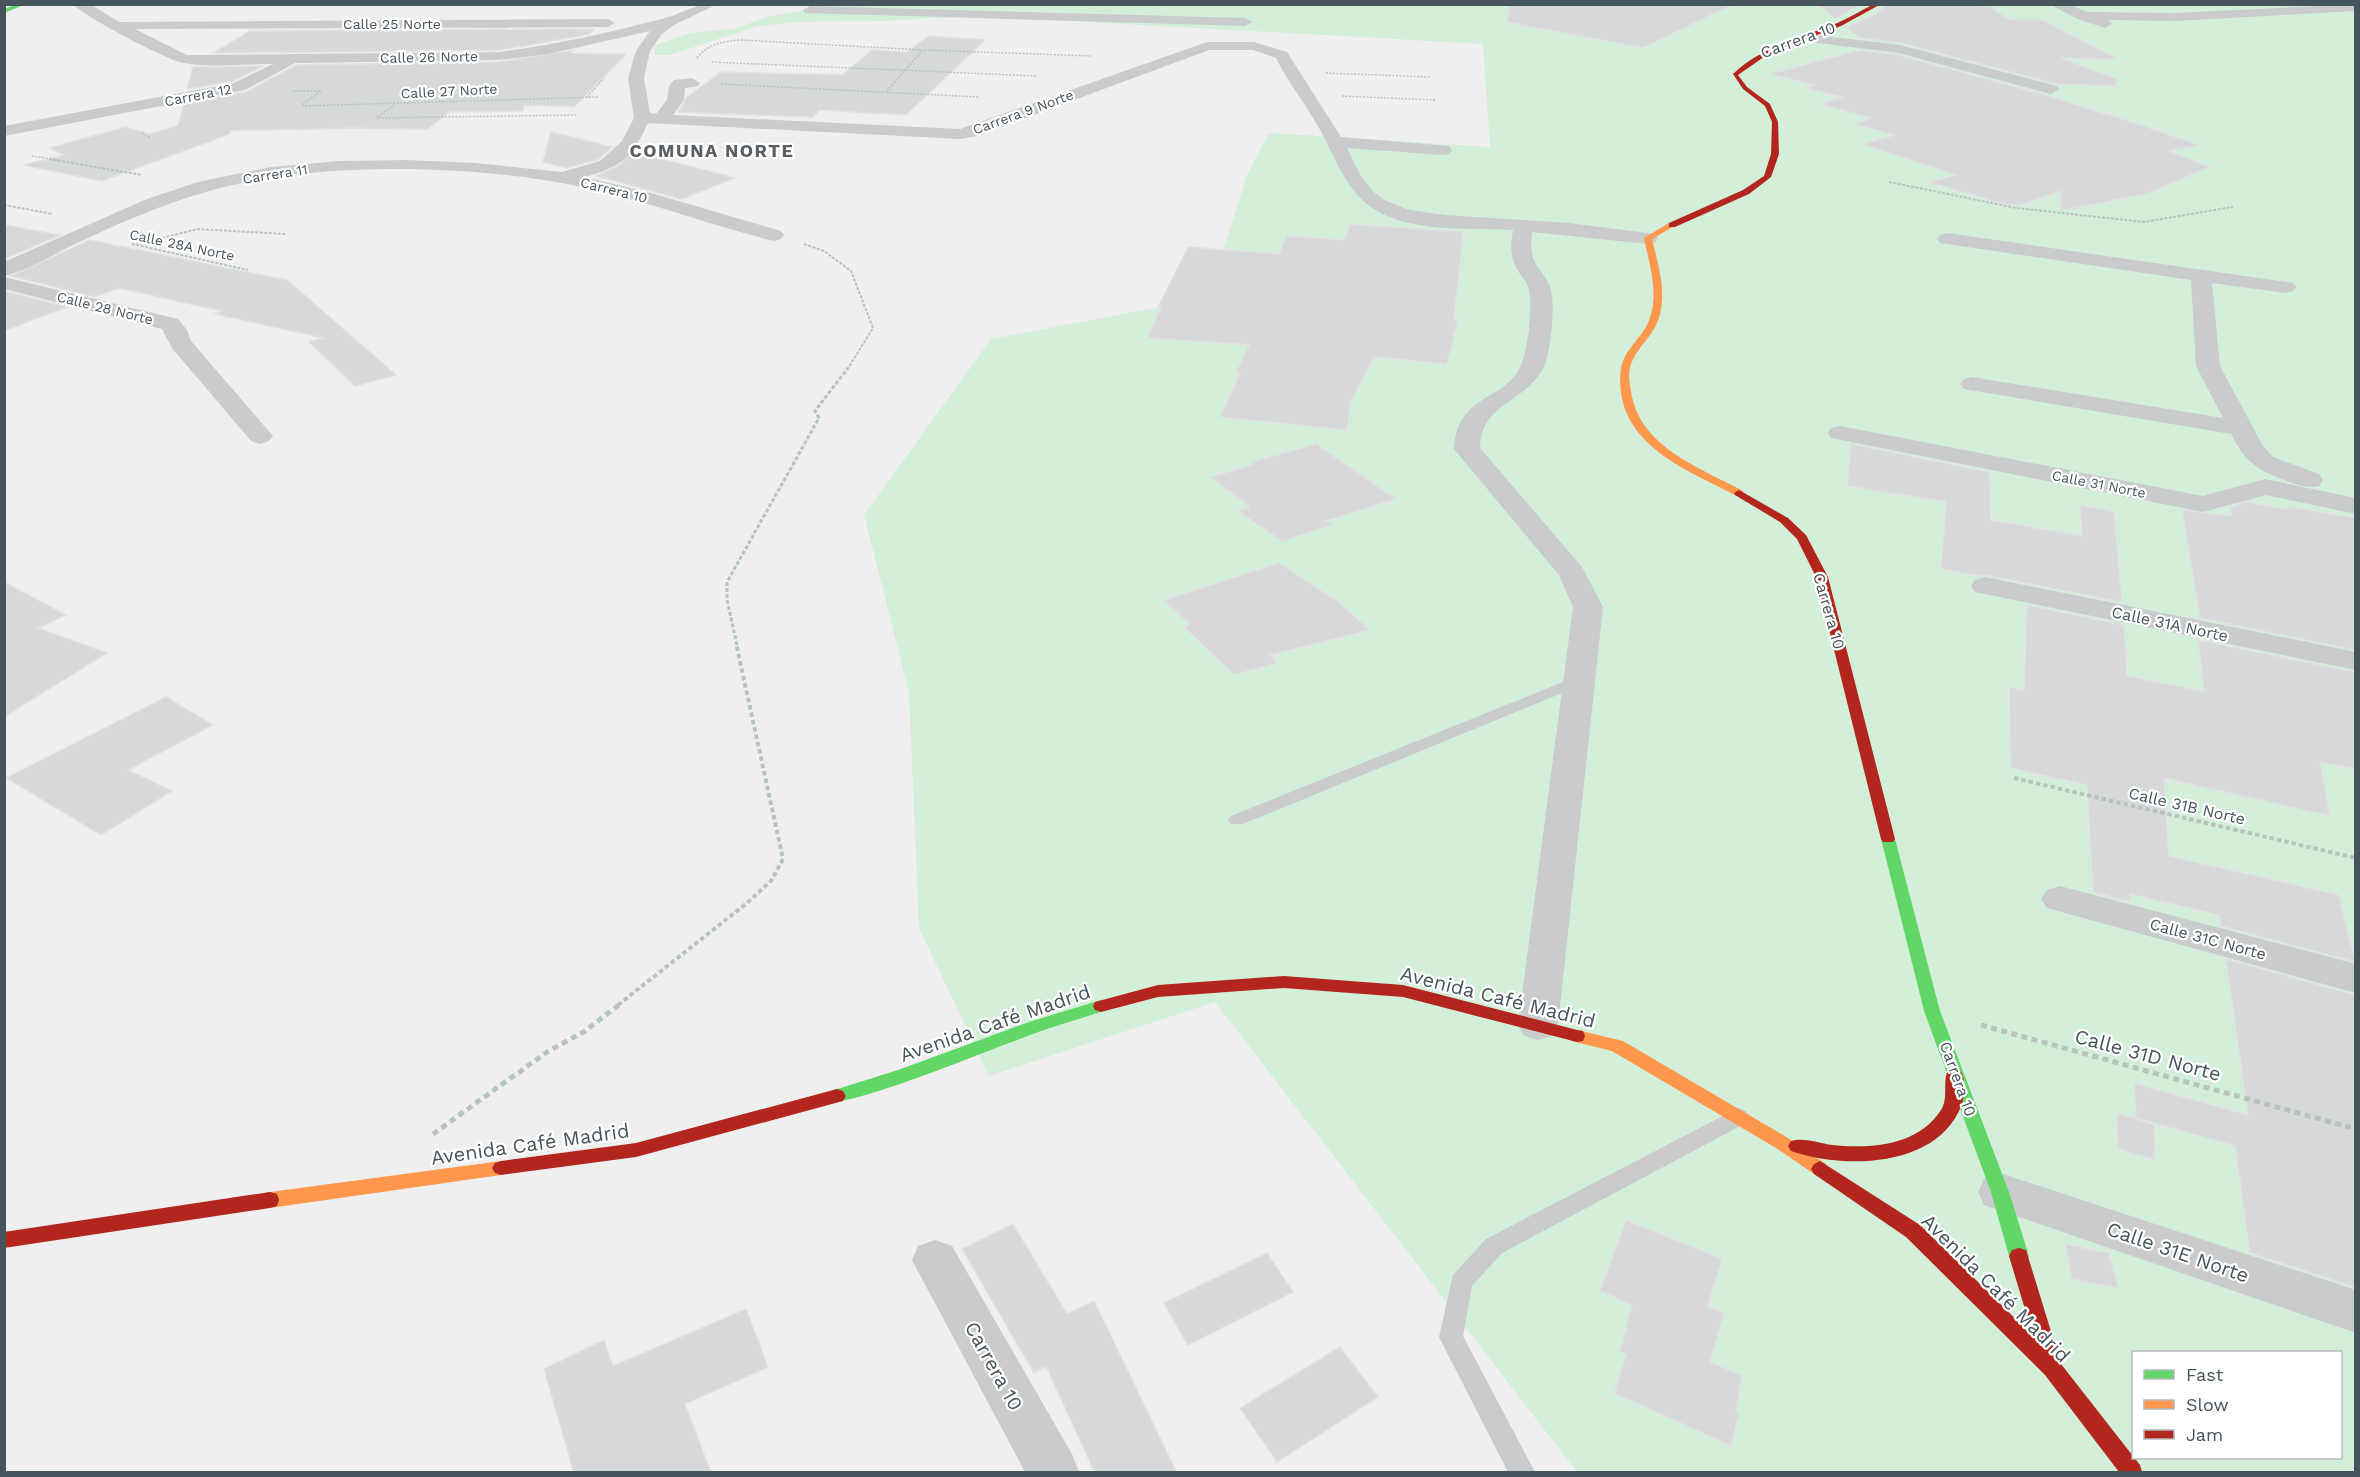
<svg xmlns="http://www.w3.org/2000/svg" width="2360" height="1477" font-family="'Work Sans',sans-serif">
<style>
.green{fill:#d3efda;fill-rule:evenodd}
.building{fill:#d7d8d9;stroke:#e1e1e2;stroke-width:1.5}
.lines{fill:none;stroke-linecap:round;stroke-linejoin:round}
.path-far4{stroke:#b7c4be;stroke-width:1.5;stroke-dasharray:2 1.5;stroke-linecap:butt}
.path-far3{stroke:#b7c4be;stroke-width:2;stroke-dasharray:3 1.5;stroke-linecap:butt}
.path-far2{stroke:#b7c4be;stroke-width:3;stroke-dasharray:4 2;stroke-linecap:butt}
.path-far1{stroke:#b7c4be;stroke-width:4;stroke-dasharray:4.5 3;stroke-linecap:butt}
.path{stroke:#b7c4be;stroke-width:5;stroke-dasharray:6 4.5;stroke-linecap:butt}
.lane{fill:#c9cbcd;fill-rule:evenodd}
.street{fill:#c9cbcd;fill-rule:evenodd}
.fast{fill:#63d668;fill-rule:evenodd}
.slow{fill:#ff974d;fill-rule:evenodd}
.jam{fill:#b3261e;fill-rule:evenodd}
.labels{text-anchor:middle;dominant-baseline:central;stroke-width:4.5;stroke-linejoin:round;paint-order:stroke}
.far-street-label{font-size:14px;fill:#46545b;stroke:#fff}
.street-label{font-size:16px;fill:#46545b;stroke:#fff}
.far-district-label{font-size:18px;font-weight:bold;letter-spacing:1.5px;fill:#5a5f63;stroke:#fff}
.near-street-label{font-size:20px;fill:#46545b;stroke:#fff}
</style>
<rect width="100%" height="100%" fill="#f0efef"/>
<!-- green -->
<path class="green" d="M836,4L2355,5V1472H1577L1215,1002L989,1076L919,928L909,693L864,515L991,339L1208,298L1247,175L1269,133L1490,147L1483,44L981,16L883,21L800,22L758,26L670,55H655V45L691,33L733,29L767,17ZM2134,1352H2340V1458H2134Z"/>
<!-- building -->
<path class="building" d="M1509,4H1734L1643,48L1507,22Z
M1818,4H1862L1835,19Z
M1887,4L1989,6L2010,20H2043L2118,59L2061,58L2117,79L2116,86L2057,84L1901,43L1859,38L1846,27L1877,13Z
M594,29L589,34L580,36L499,50L213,53L250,31Z
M929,36L985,40L906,115L820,110L812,117L678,112L687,97L721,72L842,75L872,50L906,52Z
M574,50L571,53L626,54L574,107L524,105L523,111L449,112L428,129L351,128L230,131V134L102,181L23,165L65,155L49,148L126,127L149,134L178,126L184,104L246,92L296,65L499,62Z
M1860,50L1899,55L2049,96L2151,128H2149L2200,145L2170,151L2210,167L2149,193L2061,211V191L2018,206L1993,201L1929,182L1956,175L1862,144L1895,135L1854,124L1871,118L1820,104L1842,97L1807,88L1815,85L1770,74Z
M263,66L233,81L187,89L193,67Z
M551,132L612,147L599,159L567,168L543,162Z
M634,152L735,178L682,199L596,176L618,166Z
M1350,224L1463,232L1454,319H1458L1447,364L1374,357L1350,403L1347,430L1220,417L1240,373L1236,372L1249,345L1148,338L1161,307H1158L1188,247L1279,254L1286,236L1344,240Z
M4,225L60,235L4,259Z
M89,240L287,280L396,375L355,386L309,342L324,338L215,314L222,311L119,288L95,297L11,276Z
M4,291L67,307L4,331Z
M1316,444L1396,499L1326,521L1332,525L1282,541L1238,511L1250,507L1211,477L1254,464L1252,462Z
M1851,444L1989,472L1991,520L2082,536L2080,505L2114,512L2122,602L1985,575L1979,576L1941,569L1946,502L1847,486Z
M2247,502L2287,509L2286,506L2355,518V650L2200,618L2182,510L2231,516L2230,507Z
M1279,563L1339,602L1370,630L1270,655L1277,663L1234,675L1184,627L1190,625L1164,600Z
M4,582L66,615L38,628L107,653L4,717Z
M2027,605L2124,625L2127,676L2204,691L2198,640L2355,672V769L2320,762L2330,816L2164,778L2169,856L2339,895L2355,962L2221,926L2219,915L2130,894V902L2093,892L2087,785L2011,768L2009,687L2024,690Z
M166,697L213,725L128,770L172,791L101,835L6,778Z
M2226,959L2355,995V1287L2250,1253L2235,1146L2136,1118L2134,1083L2248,1115Z
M2117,1113L2154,1124L2155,1160L2118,1149Z
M1626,1220L1722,1259L1708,1306L1724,1313L1710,1362L1742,1375L1736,1412L1739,1414L1731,1446L1614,1393L1626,1355L1620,1352L1632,1305L1600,1291Z
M1013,1224L1067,1314L1094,1301L1177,1473H1095L1046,1366L1034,1373L962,1249Z
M2065,1244L2109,1253L2118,1288L2072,1279Z
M1267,1253L1293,1292L1188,1345L1164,1303Z
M746,1309L768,1367L685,1404L711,1473H574L544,1369L604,1340L613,1366Z
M1340,1347L1378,1397L1277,1462L1240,1408Z"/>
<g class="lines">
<!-- path-far4 -->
<path class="path-far4" d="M697,58C708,44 723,41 741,40L923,50
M712,62L1037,76
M1326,73L1431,77
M721,84L978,97
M293,91H321L302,105
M887,91L923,50L1091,56
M1342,96L1436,100
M587,97L604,78
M394,105L376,118L578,115
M302,106L598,97
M142,133L151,138
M32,156L58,160"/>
<!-- path-far3 -->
<path class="path-far3" d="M49,159L142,175
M1889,182L2016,208L2144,222L2233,207
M4,205L53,214
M132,244L248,270
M804,244L824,251L851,271L873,328L847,370
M136,245L197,229L286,234"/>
<!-- path-far2 -->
<path class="path-far2" d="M737,645L727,600V582L819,418L815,411L848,368"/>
<!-- path-far1 -->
<path class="path-far1" d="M2014,778L2356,858
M618,1005L747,903L771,881L783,859L736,643"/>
<!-- path -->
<path class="path" d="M1981,1025L2356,1129
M433,1134L547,1052L585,1031L620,1004"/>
<!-- lane -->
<path class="lane" d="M1578,676L1586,681L1584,684L1243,824H1231L1228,820L1231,816Z
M1738,1108L1746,1111L1749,1117L1746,1123L1502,1253L1472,1286L1463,1336L1535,1472H1508L1439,1337L1453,1275L1486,1239Z"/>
<!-- street -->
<path class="street" d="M73,4H90L119,22L608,19L615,23L608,27L135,29L187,55H196L499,52C554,45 608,33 662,19C685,13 691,4 718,4L674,25L662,34L650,51L644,78L650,113L656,114L667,100L669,86L674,80L692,78L700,83L698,86L685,88L684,100L673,115L960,129L1207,42H1254L1287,52L1341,137L1449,146L1452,150L1449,154L1443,155L1347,148L1361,176L1374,192L1384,200L1409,210L1446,215L1569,223L1655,234L1658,238L1655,242L1648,244L1532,232C1529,268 1538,260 1550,287C1556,302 1551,354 1543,369C1523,404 1481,403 1480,448L1582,567L1603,607L1558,1025L1552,1036L1538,1040L1524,1036L1518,1025L1573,607L1559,575L1454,449C1458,392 1503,403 1520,367C1528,351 1533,307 1529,290C1528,284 1524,279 1520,274C1510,260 1510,247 1513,230C1462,227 1389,236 1354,191C1339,172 1331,149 1319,128C1306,104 1288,83 1276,58L1253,50H1209L977,136L960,139L648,123C631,159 623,166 585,177L651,193L781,231L784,235L781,239L774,241C712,226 653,203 591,189C481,164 318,160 209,191C162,204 118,224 75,244C52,255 29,270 4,276V262L147,199L198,182L271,167L339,161L407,160L475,163L562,172L600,161L622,141L634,118L628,78L636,51L650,31L548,54L499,60L295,63L245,90L4,136V126L234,83L273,64C244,64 212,68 184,63C168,61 83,16 73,4Z
M2049,4H2068L2087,12L2175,13L2356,4V11L2175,21L2109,20L2112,24L2105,28L2078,19Z
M810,6L1245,18L1252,22L1245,26L805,13L803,10Z
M1807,34L1900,45L2057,86L2059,89L2051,94L1899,53L1802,41L1800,38L1802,35Z
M1947,233L2293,283L2297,287L2293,291L2286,293L2212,283L2220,366L2263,446L2273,457L2319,474L2323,480L2319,486C2307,489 2299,485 2287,481C2257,470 2246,463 2231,434L1964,389L1960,384L1964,379L1972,377L2223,418L2196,366L2191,280L1940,243L1937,239L1940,235Z
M4,277L178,319L187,330L191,341L273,436L269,441L260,444L251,441L172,348L162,329L4,289Z
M1840,426L2203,496L2265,479L2356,498V514L2266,495L2203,512L1831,438L1828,433L1831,428Z
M1985,577L2356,652V670L1975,592L1971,586L1975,580Z
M2060,886L2356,964V993L2047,908L2041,899L2047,890Z
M2000,1173L2356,1290V1333L1984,1205L1978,1192L1984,1179Z
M935,1240L952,1246L1072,1454L1079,1472H1025L912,1260L918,1246Z"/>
<!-- fast -->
<path class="fast" d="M17,4H26L4,13V9Z
M1888,834L1895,839L1940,1011L2009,1192L2029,1256L2026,1262L2019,1264L2012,1262L2009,1256L1991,1192L1924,1011L1881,839Z
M1101,1000L1107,1002L1109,1006L1107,1010C1085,1017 1062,1024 1041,1031C1009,1042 851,1108 831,1101L828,1096L831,1091L898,1070L1029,1022Z"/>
<!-- slow -->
<path class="slow" d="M1669,223L1676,225L1652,239C1659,268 1670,301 1654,329C1647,341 1636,350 1631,364C1628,372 1629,382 1631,391C1639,447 1699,467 1743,491V495H1735C1691,472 1629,449 1621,393C1620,383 1619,371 1623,361C1628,348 1639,339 1646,327C1661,299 1650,267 1644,238Z
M1577,1030L1623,1041L1788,1138L1826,1164L1829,1169L1826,1174L1820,1177L1814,1174L1776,1148L1612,1051L1571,1041L1569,1036L1571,1031Z
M501,1161L507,1163L510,1168L507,1173L501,1175L270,1208L263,1206L261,1200L263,1194L270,1192Z"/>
<!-- jam -->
<path class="jam" d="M1874,4H1881L1841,26L1771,52L1738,75L1747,87L1770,104L1778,122L1779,154L1771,177L1749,194L1675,227H1669V223L1743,190L1764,176L1771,154L1772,122L1765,106L1743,89L1733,74C1762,47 1796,39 1832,25C1846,20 1860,11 1874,4Z
M1739,490L1788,518L1806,535L1828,577L1895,839L1893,842H1883L1881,839L1816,577L1797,539L1780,522L1735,495L1734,493Z
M1284,976L1403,985L1577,1030L1583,1031L1585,1036L1583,1041L1577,1042L1403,997L1284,988L1158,997L1101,1012L1095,1010L1093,1006L1095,1002L1158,985Z
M1954,1068L1960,1070C1967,1082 1965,1099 1959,1111C1932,1168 1842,1169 1791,1151L1788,1146L1791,1141C1803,1137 1819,1143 1832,1145C1870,1149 1918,1146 1941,1110C1949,1097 1942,1082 1948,1070Z
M837,1089L843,1091L846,1096L843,1101L636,1157L501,1175L495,1173L492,1168L495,1163L501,1161L636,1143Z
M1820,1161L1920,1225L2033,1336L2009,1256L2012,1250L2019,1248L2026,1250L2061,1364L2140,1465L2142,1472H2119L2045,1375L1906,1237L1814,1174L1811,1169L1814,1164Z
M270,1192L277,1194L279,1200L277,1206L270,1208L4,1248V1232Z"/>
</g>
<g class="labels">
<!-- far-street labels -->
<g class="far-street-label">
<text x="392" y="24">Calle 25 Norte</text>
<text transform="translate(429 57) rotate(-1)">Calle 26 Norte</text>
<text transform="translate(449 91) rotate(-3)">Calle 27 Norte</text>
<text transform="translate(198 95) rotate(-11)">Carrera 12</text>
<text transform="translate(1023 112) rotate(-20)">Carrera 9 Norte</text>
<text transform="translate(275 174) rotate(-9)">Carrera 11</text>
<text transform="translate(614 190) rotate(14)">Carrera 10</text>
<text transform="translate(182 245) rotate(12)">Calle 28A Norte</text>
<text transform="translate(105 308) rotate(14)">Calle 28 Norte</text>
<text transform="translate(2099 484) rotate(11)">Calle 31 Norte</text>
</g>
<!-- street labels -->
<g class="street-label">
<text transform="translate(1798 40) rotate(-20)">Carrera 10</text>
<text transform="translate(1829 611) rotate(74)">Carrera 10</text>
<text transform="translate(2170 624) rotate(12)">Calle 31A Norte</text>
<text transform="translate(2187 806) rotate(13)">Calle 31B Norte</text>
<text transform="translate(2208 939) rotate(15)">Calle 31C Norte</text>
<text transform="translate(1958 1079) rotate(70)">Carrera 10</text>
</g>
<!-- far-district labels -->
<g class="far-district-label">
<text x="712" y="150">COMUNA NORTE</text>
</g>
<!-- near-street labels -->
<g class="near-street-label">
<text transform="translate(1498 997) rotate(14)">Avenida Café Madrid</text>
<text transform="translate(995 1023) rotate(-19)">Avenida Café Madrid</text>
<text transform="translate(2148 1055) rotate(15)">Calle 31D Norte</text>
<text transform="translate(530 1144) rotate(-8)">Avenida Café Madrid</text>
<text transform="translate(2178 1252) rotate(19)">Calle 31E Norte</text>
<text transform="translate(1996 1288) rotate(45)">Avenida Café Madrid</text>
<text transform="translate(994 1366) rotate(61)">Carrera 10</text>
</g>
</g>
<!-- border -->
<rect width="2360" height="1477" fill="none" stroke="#46545b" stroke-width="12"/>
<!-- legend -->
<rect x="2132" y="1351" width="210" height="108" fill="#ffffff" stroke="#b5bbbd" stroke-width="1.5"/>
<rect x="2144" y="1370" width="30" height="9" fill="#63d668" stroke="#b5bbbd" stroke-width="1.5"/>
<text x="2186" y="1381" font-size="18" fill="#46545b">Fast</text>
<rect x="2144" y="1400" width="30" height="9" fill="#ff974d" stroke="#b5bbbd" stroke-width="1.5"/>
<text x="2186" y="1411" font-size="18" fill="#46545b">Slow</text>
<rect x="2144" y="1430" width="30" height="9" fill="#b3261e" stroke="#b5bbbd" stroke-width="1.5"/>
<text x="2186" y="1441" font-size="18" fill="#46545b">Jam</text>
</svg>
